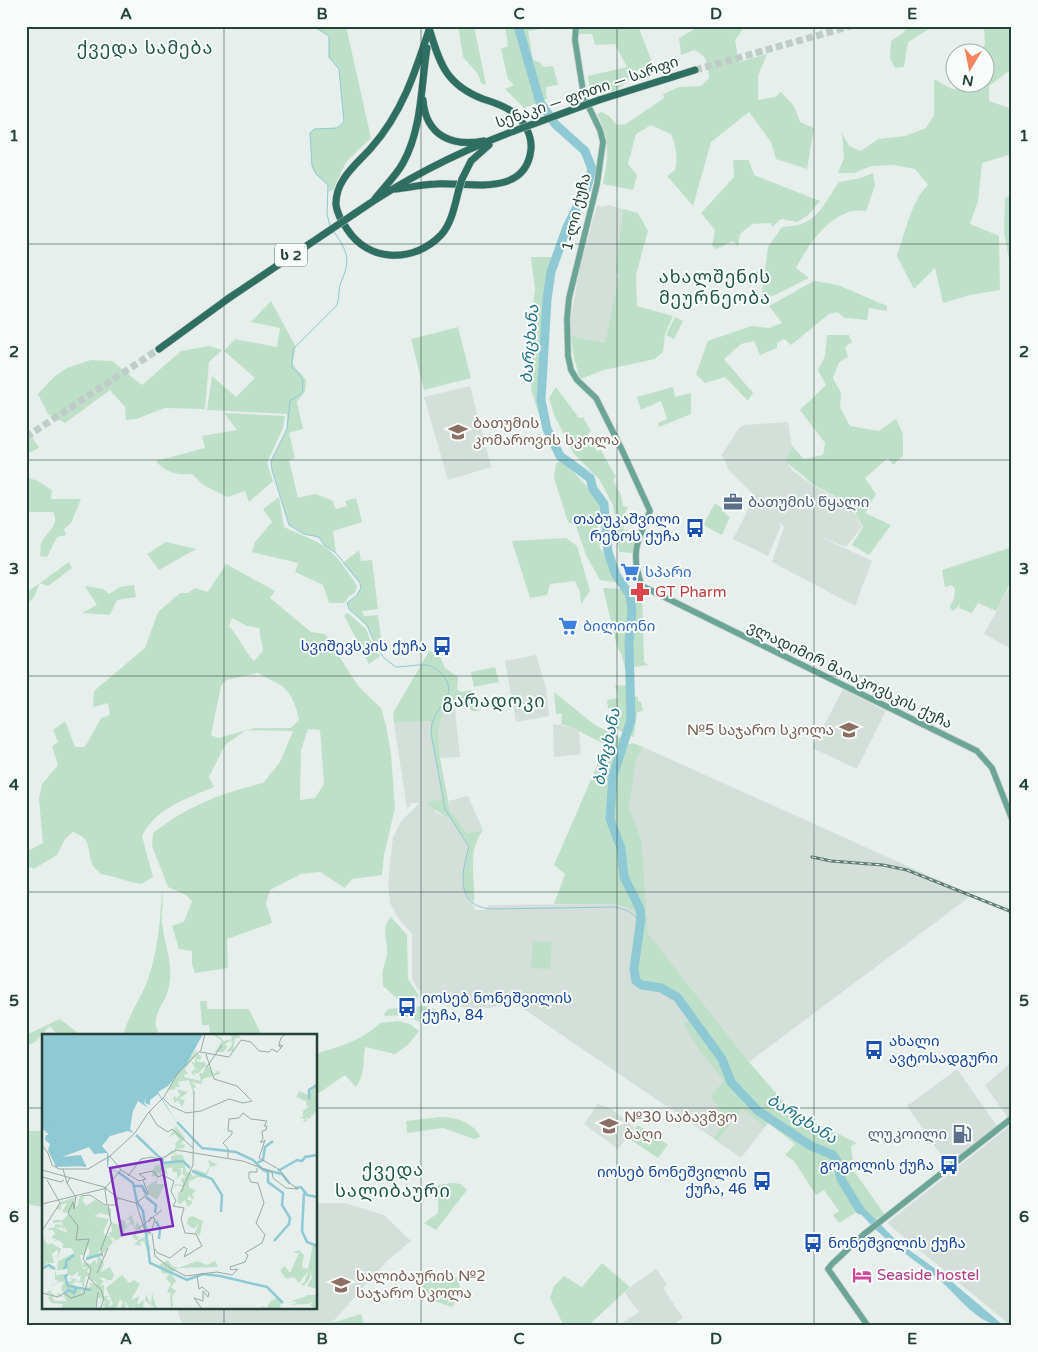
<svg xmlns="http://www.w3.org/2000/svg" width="1038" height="1352" font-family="'Varela Round','Noto Sans Georgian',sans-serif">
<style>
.built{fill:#d4dfda}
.green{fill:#bfe0c8;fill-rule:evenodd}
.water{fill:#8ec9d4}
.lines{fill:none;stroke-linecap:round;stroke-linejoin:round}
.stream{stroke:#8ec9d4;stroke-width:1}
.river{stroke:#8ec9d4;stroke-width:9}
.highway-tunnel{stroke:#bfccc8;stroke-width:7;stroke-dasharray:7 3.5;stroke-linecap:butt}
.major-casing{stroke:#c2cac8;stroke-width:7}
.highway-casing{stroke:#c2cac8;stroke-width:8}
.major{stroke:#6aa596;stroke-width:5.5}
.highway{stroke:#2f6f62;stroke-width:7}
.rail-casing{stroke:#5f7d75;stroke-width:3}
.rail{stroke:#f7fbf9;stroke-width:1;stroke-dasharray:4;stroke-linecap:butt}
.highway-bridge-casing{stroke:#c2cac8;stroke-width:8;stroke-linecap:butt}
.highway-bridge{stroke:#2f6f62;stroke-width:7}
.grid{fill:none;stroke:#24423a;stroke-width:1;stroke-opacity:0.55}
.labels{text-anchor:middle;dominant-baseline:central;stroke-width:4;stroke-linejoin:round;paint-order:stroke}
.shield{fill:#f7fbf9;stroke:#637a73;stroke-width:1}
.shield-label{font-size:14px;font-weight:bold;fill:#24423a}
.street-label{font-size:15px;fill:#24423a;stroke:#f7fbf9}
.education-label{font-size:15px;fill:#785e54;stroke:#f7fbf9;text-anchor:start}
.service-label{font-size:15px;fill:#4e5e75;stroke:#f7fbf9;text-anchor:start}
.transit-label{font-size:15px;fill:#164399;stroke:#f7fbf9;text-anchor:end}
.shop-label{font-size:15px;fill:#366cbe;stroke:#f7fbf9;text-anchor:start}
.health-label{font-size:15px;fill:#be3a42;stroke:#f7fbf9;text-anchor:start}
.hotel-label{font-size:15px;fill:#b23c85;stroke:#f7fbf9;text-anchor:start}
.water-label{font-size:16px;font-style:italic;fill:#1c6f80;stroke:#f7fbf9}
.quarter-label{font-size:18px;letter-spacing:1px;fill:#1f5548;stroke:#f7fbf9}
.inset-river{fill:none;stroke:#8ec9d4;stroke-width:2.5}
.inset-road{fill:none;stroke:#98aaa4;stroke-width:1}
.view{fill:#7b2cbf;fill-opacity:0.15;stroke:#7b2cbf;stroke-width:2.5}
.inset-edge{fill:none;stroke:#24423a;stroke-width:2.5}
.neatline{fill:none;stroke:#24423a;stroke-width:2}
.grid-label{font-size:16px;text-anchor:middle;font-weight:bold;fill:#24423a}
</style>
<rect width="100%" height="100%" fill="#e6efeb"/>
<!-- built -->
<path class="built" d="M597,205L602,207L609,205L623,209L615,272L619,274L605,344L571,336L569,327L580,266Z
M470,386L491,467L448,480L424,397Z
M788,422L792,446L786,461L792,470L814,486L850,505L862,527L846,547L819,536L872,561L855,606L772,562L784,527L778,522L781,526L768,556L733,539L755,496L728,469L725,459L721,456L739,428L744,425Z
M1012,583V649L984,634Z
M536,655L546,688L549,716L516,722L505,661Z
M843,689L886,711L857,769L812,748Z
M454,700L460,757L440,758L438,734L441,720L447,707Z
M431,721V733L443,800L428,802L436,812L450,819L467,842L469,847L463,875L475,910H485L489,905L615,904L629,908L641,918L636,955L652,987L669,992L677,997L686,1009L692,1021L684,1023L699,1050L725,1081L727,1119L713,1138L515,1003L482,1009L444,1005L427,998L417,988L412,978V934L399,919L390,903L388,883L393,837L402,820L420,803H412L407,809L394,723Z
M553,724L571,727L579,731L581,754L554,757Z
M643,747L972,895L749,1062L648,933L642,842L628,808L636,761Z
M468,796L483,830L467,833L450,811L449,801Z
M1012,1062V1115L1008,1118L985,1085Z
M957,1069L997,1126L947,1164L907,1106Z
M598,1104L612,1109L635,1128L618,1149L584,1124Z
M743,1109L765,1127L741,1158L717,1141Z
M1012,1124V1326H1011L887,1223Z
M316,1203H345L384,1215L411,1241L387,1261L329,1326H182L177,1308H316Z
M656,1269L667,1284L663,1288L683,1318L671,1326H621L620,1324L639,1312L625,1293L630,1287Z"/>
<!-- green -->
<path class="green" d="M301,26H346L371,138L346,162L333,190L329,192L328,185L316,174L312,166L310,133L314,129L337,128L344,122L339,69L329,57V35L316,28Z
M458,26H474L486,85L481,83L478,74L463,57Z
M505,26H547V28L528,31L533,60L539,62L544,67L553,66L558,85L546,87L547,99L524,108L505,89L514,85L508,79L501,49L508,46Z
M577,26H638L652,62C636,68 624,87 614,91C606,94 598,91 590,90L588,76L627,67L615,44L595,45L592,34H577Z
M700,26H745L735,40L739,62L767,54L758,76V100L775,97L781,92L794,106L800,122L814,128L807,169L776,159L771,142L749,112L711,142L693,206L667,176L675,170C678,157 676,146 671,134L651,125L636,134L628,164L637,175L633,190L603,184C608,156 611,140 597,114L602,112L609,116L617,125L626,124L664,98L663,94L679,87L701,86L709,78C708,64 708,56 694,50L681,55L679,38Z
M908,26H934L908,42L904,67L895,68L890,58L891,41L902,34Z
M984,26H1012V69L989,86V101L1012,109V154L982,163L978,201L970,224L999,236L1000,290L970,295L943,303L935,268L914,289L897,256C904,236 912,199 928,185L915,169L893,165L872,166L854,173H838L844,158L842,133L849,146L861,151L878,139L905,136L926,128L934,115V79L952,89L972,88L977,83L986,82V72L988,69L986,67V52H981L985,44Z
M733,160H749L754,175L820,201L808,215L797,222L781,219L772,227L771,223L752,224L740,234L738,247L733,241L716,249L712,246L715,230L701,213L734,177Z
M873,173L875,186L866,211C834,205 808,245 796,268L809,278L775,295L761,299L768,247L782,227C817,226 821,208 839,182L861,178Z
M1012,194V282L1009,283V259L1004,233L1005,199Z
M623,209L638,213L648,231L636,275L637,306L673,316L665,334L663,352L655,359L604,370L580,379L574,358L571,336L605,343L619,274L615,273Z
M531,257H555L550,269L545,299L538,400L552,444H548L531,389L533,373L529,333L535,290Z
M814,281L838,285L887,306V311L869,308L867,320L845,318L837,312L829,314L791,345L784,339L777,343V348L760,355L754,341L741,344L724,359L753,393L748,401L725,377L705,383L696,374L708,341L751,326L769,328L782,323L769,306Z
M271,301L296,347L292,364L306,380L305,391L297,402L303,429L289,433L295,458L289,460L298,498L315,494L332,500L336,509L347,506L345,501L356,498L362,522L333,531L336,553L324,545L319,537L304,534L289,525L272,470L271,461L287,429V414L207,410L212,376L236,397L255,378L224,351L235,339L277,347L280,328L251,322Z
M675,317L683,321L674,339L666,335Z
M458,327L471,378L424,390L411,339Z
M827,335H849L852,342L845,347L848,357L839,362L833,378L841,393L840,407L850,426L879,431L896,419L903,434V456L893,465L888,458L865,478L876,494L865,513L891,525L869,555L852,545L863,527L850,504L814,485L785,461L792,446L804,459L823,455L825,443L800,410L826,385L818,370L825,356Z
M209,346L222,350L209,362L205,409L165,408L136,419L126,420L125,407L110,390L65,423L48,414L38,394L55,376L67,368L91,360L112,361L142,385L181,351Z
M556,387L579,418L583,417L591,431L588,434L597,451L601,450L616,477L613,480L621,495L623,506L628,507L623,517L626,519L623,529L638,535L632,553L619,552L613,505L599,479L574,454L555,417L549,398Z
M673,387L675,397L691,393V414L659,427L658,423L667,419L661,401L641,410L637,397Z
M224,413L285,416L283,428L267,463L273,481L249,502L245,491L227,497L202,484L192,474C179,476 164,472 156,461L205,448L202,436L237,430Z
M28,430L39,448L26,454V431Z
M561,459L597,497L600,507L597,535L600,548L619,583L600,580L586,555L576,526L568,522L554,478L556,464Z
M26,477L38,481L52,490L51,499H81L71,523L64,529L66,535L57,537L47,557L40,556C41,553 40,548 41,544C45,533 61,525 53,512H26Z
M279,497L284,527C295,533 306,536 317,542C334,550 347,570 357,586L355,593L349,596L344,603H329L323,585L295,572L298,563L252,552L255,542L272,522L263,509Z
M715,503L726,511L725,514L730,517L722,535L703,525Z
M566,538L577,546L590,591L581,604L580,592L575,581L550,584L547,595L530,598L512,541Z
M166,542L196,549L159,570L147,554Z
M1009,548C1018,574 1008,589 996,611L978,603L972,613L959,608L960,603L958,607L952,611L950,606L954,599L955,589L952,585L945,587L942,570Z
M359,550L361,561L372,560L378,609L362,611L364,616L378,615L382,646L378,649L367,626L349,609L347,603L357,595L361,588L360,583L343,563Z
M69,562L72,568L48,586L40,583L34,597L26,605V593Z
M226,564L275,591L270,598L311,632L325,634L358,686L381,708L386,725L391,754L395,808L384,855L382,875L352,879L345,888L320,872L301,874L270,890L266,903L272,923L227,939L228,968L195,973L192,964V951L179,949L172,926L184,922L192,901L186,895L168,887L152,846L153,833C185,807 223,792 263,783L280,762L293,731L246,730L225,745L209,777L214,787C186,799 157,807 142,836L153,877L141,884C127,882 115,876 101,874C97,870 92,866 91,861C87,845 91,839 73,832L65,839L57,855L34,869L26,865V852L43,843L39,799L42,784L58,765L52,746L58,742L53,730L65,721L75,747H85L101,718L110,715L108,703L93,707L94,691L145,648L158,612L180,593H188L195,588L208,592ZM232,618L247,626L259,628L263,651L254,661C245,652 239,637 229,626ZM258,673C267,679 277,682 283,687C292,694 297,709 299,720L291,728H255L218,738L211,735L221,686L226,680ZM308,729L320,730L324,784L315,798L300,800L301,750Z
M134,585L136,597L117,600L110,615L82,613L97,605L85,586L103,589L109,594L120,587Z
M603,588L642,590L644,662L648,665L625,668L621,653L617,647Z
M348,613L366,629L372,644L380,656L369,664L344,615Z
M429,651L439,654L445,668L458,677L457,689L461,692L471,690L479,711H472L460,700H454L447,707L441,720L438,734L440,758L450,811L467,833L483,830C466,854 476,877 474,903L463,889V875L469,847L467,842L450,819L427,805L428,802L443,799L431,733V721L394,723L393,713Z
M495,667L499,682L474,687L471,672Z
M615,685L631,686L632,696L638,697V701L641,702L643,711L637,712L634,737L609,726L613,710L608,708L607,700L618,698Z
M554,692L595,725L621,738L623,746L633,743L643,747L636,761L629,808L642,842L648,933L749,1062L782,1100L801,1116L857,1143L851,1146L854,1171L885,1215L877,1218L879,1225L856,1200L852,1202L858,1211L839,1223L833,1215L839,1211L824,1190L816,1195L794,1161L785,1155L795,1144L768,1123L765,1127L743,1109L717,1141L713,1138L727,1119L710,1096L724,1081L699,1050L683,1023L692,1020C688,1012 684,1004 677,997C667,988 640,988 636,979C630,966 638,932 641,918L629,908L615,904H554L565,874L554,865L606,745L571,727L561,724L562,713L556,714Z
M162,891C164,902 161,911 162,921C164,945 175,966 168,990C164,1006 147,1019 161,1036H123C128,1015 141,999 148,979C158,950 160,921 162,891Z
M391,917L407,935L408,979L419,996L415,1002L402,1003L383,986C382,971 382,973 386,959C391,944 378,931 391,917Z
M533,941L552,942L550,969L531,968Z
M200,1001H207V1009H249L261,1034L210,1036L209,1025H202Z
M425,1006L437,1010L423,1025C412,1015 400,1015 385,1016L384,1014L388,1009Z
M60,1019L77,1032L78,1036H58L50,1026L35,1042L26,1046V1035Z
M398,1021L410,1024L419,1031L408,1045L395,1054L365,1047C363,1060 365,1076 356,1087L345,1075L316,1095V1054C340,1046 362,1041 380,1023Z
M440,1117C454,1117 474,1122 480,1137L474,1139L443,1128L407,1133L406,1121Z
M638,1125L668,1145L658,1158L628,1138Z
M26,1128L30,1131H44V1207L31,1205L26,1201Z
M452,1183L461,1184L467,1190L436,1230L424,1223L438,1213V1185Z
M602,1263L630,1287L592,1322L593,1326H564L550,1298L554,1286L564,1276L582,1287Z
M438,1274L458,1278L461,1294L452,1307L432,1300L428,1301L419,1279L420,1275L436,1278Z
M361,1314L364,1326H329L331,1323Z"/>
<!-- water -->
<path class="water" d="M856,1200L898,1242L944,1275L1004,1326C978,1326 956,1293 937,1278C907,1253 874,1235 852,1202Z"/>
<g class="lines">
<!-- stream -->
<path class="stream" d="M301,26L316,28L329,36V57L339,69L344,122L337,128L314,129L310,133L312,166L316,174L328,185L327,214L330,226
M334,232C348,252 351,260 341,282C338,288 340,297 337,305L293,349L292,368C303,375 304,380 302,393L290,401L287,429L271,461L272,470L289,525L304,534L319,537L324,545L336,553L360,583L361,588L357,595L347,603L349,609L367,625L375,644L384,658L396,667C406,667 418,664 427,665C439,668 452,682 448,694C443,710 432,710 431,733L445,809L469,847C461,873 455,907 492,909L615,907C628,910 639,914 639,929"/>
<!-- river -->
<path class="river" d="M518,26L540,102L555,124L585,151L592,169L587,187L567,227L551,272L547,299L541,400L547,429L560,456L590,478L593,489L604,504L608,552L616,575L630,595L632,611L629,642L631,720L613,776L610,819L621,848L624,877L640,909L641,918L634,969L636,981L642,985L661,988L677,997L722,1059L731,1082L757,1110L811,1146L833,1155L837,1161L841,1179L860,1210"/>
<!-- highway-tunnel -->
<path class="highway-tunnel" d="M695,70L851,26
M26,437L159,349"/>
<!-- major casing -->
<g class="major-casing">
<path id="major" d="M576,26L575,40L584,97L600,130L603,142L597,184L569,298L567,319L568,356L571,370L577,380L596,398L622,450L650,511C637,541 630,554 642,586L977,751L992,768L1012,819
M868,1326L828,1269L832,1264L863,1235L1012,1118"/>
</g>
<!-- highway casing -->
<g class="highway-casing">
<path id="highway" d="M429,30C415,73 402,113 371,148C356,165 335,180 336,205C337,213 342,222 347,229C369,263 414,263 441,235C452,223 455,204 459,189
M423,100C426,136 452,147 484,141
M599,100L695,70
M462,179L471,161L489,145
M395,189C409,188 422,184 436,184C469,182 526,198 531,149C532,135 524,122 514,113C505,106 493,102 483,99C447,85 440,65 430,31
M374,200C383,188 396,176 403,163C422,129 421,86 427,48
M354,214C403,180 458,152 514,131
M159,349L229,298"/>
</g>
<!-- major -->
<use href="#major" class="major"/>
<!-- highway -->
<use href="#highway" class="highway"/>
<!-- rail casing -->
<g class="rail-casing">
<path id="rail" d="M812,857L831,861L883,865L907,870L1012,912"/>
</g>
<!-- rail -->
<use href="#rail" class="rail"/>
<!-- highway-bridge casing -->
<g class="highway-bridge-casing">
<path id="highway-bridge" d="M514,131L599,100
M459,189L462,179
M229,298L354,214"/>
</g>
<!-- highway-bridge -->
<use href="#highway-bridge" class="highway-bridge"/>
</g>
<!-- grid -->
<path class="grid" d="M224,26V1036M421,26V1326M617,26V1326M814,26V1326M26,244H1012M26,460H1012M26,676H1012M26,892H1012M26,1108H44M316,1108H1012M224,1308V1326"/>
<!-- icons -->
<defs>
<g id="school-bare" transform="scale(1.5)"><path d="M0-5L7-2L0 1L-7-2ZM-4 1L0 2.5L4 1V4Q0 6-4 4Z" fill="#8d6e63" stroke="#f7fbf9" stroke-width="2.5" paint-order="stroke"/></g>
<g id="office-bare" transform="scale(1.5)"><path d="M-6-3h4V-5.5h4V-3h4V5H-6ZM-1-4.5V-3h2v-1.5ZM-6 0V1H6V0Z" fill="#5c6f8a" stroke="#f7fbf9" stroke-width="2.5" paint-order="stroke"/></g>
<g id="bus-bare" transform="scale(1.5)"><path d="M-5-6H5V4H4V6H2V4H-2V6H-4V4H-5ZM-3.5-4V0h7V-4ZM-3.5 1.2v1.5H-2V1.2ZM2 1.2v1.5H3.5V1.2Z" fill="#1a4fb4" stroke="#f7fbf9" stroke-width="2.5" paint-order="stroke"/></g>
<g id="supermarket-bare" transform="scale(1.5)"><path d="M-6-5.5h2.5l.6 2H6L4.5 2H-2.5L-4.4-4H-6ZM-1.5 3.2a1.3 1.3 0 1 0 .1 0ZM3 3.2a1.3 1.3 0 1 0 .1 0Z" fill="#3f7fe0" stroke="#f7fbf9" stroke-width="2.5" paint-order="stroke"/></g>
<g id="pharmacy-bare" transform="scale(1.5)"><path d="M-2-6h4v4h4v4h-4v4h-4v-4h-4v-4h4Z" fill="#e0444e" stroke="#f7fbf9" stroke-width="2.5" paint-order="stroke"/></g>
<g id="fuel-bare" transform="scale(1.5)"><path d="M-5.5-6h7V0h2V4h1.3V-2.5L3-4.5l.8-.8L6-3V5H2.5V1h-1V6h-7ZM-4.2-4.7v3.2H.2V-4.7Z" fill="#5c6f8a" stroke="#f7fbf9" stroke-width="2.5" paint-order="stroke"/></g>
<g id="hotel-bare" transform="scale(1.5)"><path d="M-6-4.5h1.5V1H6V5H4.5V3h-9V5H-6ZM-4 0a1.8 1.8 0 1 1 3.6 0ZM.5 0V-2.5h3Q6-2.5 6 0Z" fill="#d1479c" stroke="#f7fbf9" stroke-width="2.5" paint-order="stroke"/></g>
</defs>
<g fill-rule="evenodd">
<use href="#school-bare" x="458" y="432"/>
<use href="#office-bare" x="733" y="502"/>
<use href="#bus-bare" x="695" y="528"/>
<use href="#supermarket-bare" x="630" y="572"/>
<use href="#pharmacy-bare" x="640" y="592"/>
<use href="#supermarket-bare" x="568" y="626"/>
<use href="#bus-bare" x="442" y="646"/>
<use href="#school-bare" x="849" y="730"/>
<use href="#bus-bare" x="407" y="1007"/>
<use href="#bus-bare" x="874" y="1050"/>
<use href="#school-bare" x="609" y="1126"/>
<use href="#fuel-bare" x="962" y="1134"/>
<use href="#bus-bare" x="949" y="1165"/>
<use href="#bus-bare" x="762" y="1181"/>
<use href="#bus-bare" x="813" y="1243"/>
<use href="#hotel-bare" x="862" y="1275"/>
<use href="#school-bare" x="341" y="1285"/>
</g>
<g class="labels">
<!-- shield labels -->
<rect class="shield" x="275" y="243.5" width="32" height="23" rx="4"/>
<g class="shield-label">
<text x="291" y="255">ს 2</text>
</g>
<!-- street labels -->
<g class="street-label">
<text transform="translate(587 92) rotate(-19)">სენაკი — ფოთი — სარფი</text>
<text transform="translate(576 212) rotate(-76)">1-ლი ქუჩა</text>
<text transform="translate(850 675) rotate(26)">ვლადიმირ მაიაკოვსკის ქუჩა</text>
</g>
<!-- education labels -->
<g class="education-label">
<text x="473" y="423">ბათუმის<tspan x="473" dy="17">კომაროვის სკოლა</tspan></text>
<text x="834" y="730" text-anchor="end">№5 საჯარო სკოლა</text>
<text x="624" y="1117">№30 საბავშვო<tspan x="624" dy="17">ბაღი</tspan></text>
<text x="356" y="1276">სალიბაურის №2<tspan x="356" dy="17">საჯარო სკოლა</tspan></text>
</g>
<!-- service labels -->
<g class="service-label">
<text x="748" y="502">ბათუმის წყალი</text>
<text x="947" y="1134" text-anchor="end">ლუკოილი</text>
</g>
<!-- transit labels -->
<g class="transit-label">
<text x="680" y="519">თაბუკაშვილი<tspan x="680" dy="17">რეზოს ქუჩა</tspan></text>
<text x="427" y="646">სვიშევსკის ქუჩა</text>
<text x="422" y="998" text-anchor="start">იოსებ ნონეშვილის<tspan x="422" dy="17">ქუჩა, 84</tspan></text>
<text x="889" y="1041" text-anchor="start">ახალი<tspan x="889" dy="17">ავტოსადგური</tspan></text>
<text x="934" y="1165">გოგოლის ქუჩა</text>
<text x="747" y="1172">იოსებ ნონეშვილის<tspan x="747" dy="17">ქუჩა, 46</tspan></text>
<text x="828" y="1243" text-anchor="start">ნონეშვილის ქუჩა</text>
</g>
<!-- shop labels -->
<g class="shop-label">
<text x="645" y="572">სპარი</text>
<text x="583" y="626">ბილიონი</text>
</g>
<!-- health labels -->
<g class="health-label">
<text x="655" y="592">GT Pharm</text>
</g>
<!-- hotel labels -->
<g class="hotel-label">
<text x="877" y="1275">Seaside hostel</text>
</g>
<!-- water labels -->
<g class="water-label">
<text transform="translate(530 344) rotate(-85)">ბარცხანა</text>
<text transform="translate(607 747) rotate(-78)">ბარცხანა</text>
<text transform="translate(802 1119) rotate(32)">ბარცხანა</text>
</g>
<!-- quarter labels -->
<g class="quarter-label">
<text x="145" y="48">ქვედა სამება</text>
<text x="715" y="277">ახალშენის<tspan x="715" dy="21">მეურნეობა</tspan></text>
<text x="494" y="701">გარადოკი</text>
<text x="393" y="1170">ქვედა<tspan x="393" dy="21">სალიბაური</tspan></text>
</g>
</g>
<!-- overview -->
<g transform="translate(42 1034)">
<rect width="275" height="275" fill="#e6efeb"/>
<path d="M188,0H196L198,4H193L191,17L184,18L190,11L189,6L183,10L185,13L181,18H173L180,7L172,1H176L182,7L190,5ZM154,16L155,19L143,35L147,41L143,39L142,43L159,47L157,39H152L153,42L149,39L152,35L155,37L149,28L153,29V24L156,20L160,23L158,26L154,24L156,28H163L164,32L156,39H161L163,34L168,33L171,41L176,36L178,40L161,45L159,50L149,48L155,53L152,54L151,60L148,61L151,59L147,46L136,48L138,53H133V55L146,58L137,65L143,66L140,73L136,66L133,69L131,65L133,61L134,65L138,61L135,55L127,56L128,52ZM275,50V76L267,85L264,83L265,87L260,88L264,85L257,84L261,83V77L270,70L265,73L264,67L254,63L257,57L266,61L273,52L271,51ZM134,92L143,104L138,111L143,110L142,114L134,115L135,112L133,120L141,121L145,140L147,137L152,143L155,138L151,135L164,139L165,137L168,132L166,126L176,131L168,133L165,141L161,144L156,143L144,149L147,148V153L154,157L150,160L153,165H149L148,161L145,165L151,168L146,173L143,166L138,170L133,168L136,169V160L141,153L135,151L133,154V150L141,151L139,145L144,143L140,140L141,134H136L139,135V141L134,145L132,144H135V138H131L130,133L124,135L126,141L119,137V141L121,140L125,143L119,142L116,138L115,150H123L115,166L106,160L101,163L103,160L100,155V151L106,160L105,152L115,146L114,142L109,143L113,131L122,132L123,128L129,127V122L135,121L129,119L124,123L115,122H124L130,116L132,119L134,112L130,107L133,110L137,105L133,100L127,103ZM38,162L43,164L40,165L44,172L53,166L69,175V182L58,179L52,182L67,185L61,198L63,201L69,202L66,199L70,198L69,188L77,191V186H82L86,192L89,186L84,185L93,180L90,183L93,191L88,190L82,197L83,201L73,207L72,204L67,203L71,208L62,219L59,216L56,219L62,229L59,238L68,233L72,241L70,246H65L66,249L63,244H56L62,247L58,252L62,251V262H67L64,264L68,267L67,273L71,270L64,254L80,241L87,249L92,246L98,250L89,266L98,262L95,269L97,270L101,266H103L104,260L109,271L110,259L115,275L102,266L101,274L105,275H93L89,271L91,275H88L83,267L84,275H78L81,268L78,265L74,275H62L63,271L58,275L63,268L61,265L56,272L58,275H55L60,264H56V257L54,275H11L20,274L21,270L9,269L6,264L10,260L3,259L10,256L9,259L16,262L15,258L22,263L11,261L12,267H24L19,254L22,249L19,247L11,252L9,249L12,251L17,247L13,246V236L7,235L8,232L0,236V230L3,231L0,229V202L6,211L9,209L19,215L15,226L16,215L10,220L12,229H5L3,233L7,231L13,233L14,241L24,240L26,248L31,246L27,244L35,245L30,250L38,254L39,259L41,254L49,253L47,249L56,250L47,244L49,234L45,237L48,241L43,243L42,253L39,251L41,249L32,248L38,247L39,241L35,243L37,237L30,242L25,240V234L15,237L16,227L32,219L29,214H20L21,210L16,206L12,207L14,205L9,204L13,200L11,196H4L12,193L26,199L22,193L21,196L19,192L18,194L13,193V190L21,191L20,188L11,189V186H21L27,179L20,178L25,169L19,171V176L14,175L19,168L33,163L32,170L35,173ZM46,212L48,218L44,225L56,223L55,231L53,226L48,230L41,228V233L47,234L41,235L38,221H42ZM150,182L161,187L158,201L153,199L157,189L152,195L145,190L146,184ZM95,188L98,192L100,188L94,202L99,204H95L97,206L104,202L102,198L97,200L98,195H105L104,192L109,197L103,207L109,214L106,220L102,207L98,208L99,212L92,210L96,207L90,203L94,197L90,191L93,193ZM271,211L275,213V255L265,252L270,244L268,235V244L262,252L259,249H262L267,236L257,249L252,243L244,245L238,236L243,232L248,239L257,219H250L257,216L262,221L260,233L266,235ZM126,226L131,233H136L129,240L134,247L129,253L134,257L130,262L131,271L129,275L128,260H131L125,258L129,250L124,244L128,240L120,239L117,231ZM155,227L165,231L173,227L176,233L136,234ZM275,258L274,275L268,271L272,267L266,270L247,271L254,269L253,267L246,270L252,266L263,263L265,261H273ZM233,262L230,267L235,264L239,268L238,275H219L220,272L224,274Z" fill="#bfe0c8" fill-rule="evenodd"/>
<path d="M0,0H161L144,31L126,52L116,58L136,90L116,60L108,66V71L103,69L104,62L102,69L106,74L96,67L91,77L88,95L92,99L86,97L68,102L60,112L66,119L67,125L66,133L77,139L78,140L65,133V119L52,120L47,113L20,123L39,121L44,132L14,133L6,116L8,110L3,106L4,101H7L0,94Z" fill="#8ec9d4"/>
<path class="inset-river" d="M267,65V56L275,51M0,79L11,86L18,125L44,132M0,84L5,86L14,101L17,125M135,88L160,114L194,118L211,126L220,135L240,140L248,150M94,101L118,124M121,125L120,129L141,127L148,134M215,129L221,126L223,113L231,107M221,136L226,138V148L241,159L240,171L248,184L247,190L232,207M150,137L170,145L180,161L179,178M236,137L255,126L260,127L263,123L275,121M76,138L91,149L95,168L101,177L108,229L145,246L161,240L178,242L225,253L241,269M91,152H100L104,160M253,154L259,153L265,161L275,163M262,159L260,197L265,208L275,212M104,163L114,171L113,179M114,187L118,195L117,205M44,225L60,220M0,235L7,231L13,235M21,235L24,233V227L32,221M26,241L23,242L26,252L49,256M23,259L27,256L32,259L34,254"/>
<path class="inset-road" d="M158,18L187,23L199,6L209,8L217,17L227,18L230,15L235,18L239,14L236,11L239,13L241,12L237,10L239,4L244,0M164,34L180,11M121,64L129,72L144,79L159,77L187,65L201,69L210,67L195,52L172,45L164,20M107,78L115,91L126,98L130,95L151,114M0,111L6,119L10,131L17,135H46L68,122L93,99L106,79L122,63L136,39L159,16L163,0M21,135L25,149L28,144M0,136L62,153L76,164L94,169L103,197L109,199M79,136L97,147L104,145L97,140L111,137L116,143L121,141L132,147L129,157L134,167L131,172L142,174L139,185L143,199L154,200L160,212L142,223L145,215L142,213L128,224L116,219L113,215M86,142L99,125L110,123L118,126L134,116L201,127L230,138L231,144L244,154L256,155L245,147L238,136L217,124L223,106L221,108H218L221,105L220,97L224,96L225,92H222L225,87L209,85L201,79L197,84L187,85L186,97H190V100L181,109L186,115V124M0,143L19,148L22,146M25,149L33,162M63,154L79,136L68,122M63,155L65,171M139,158L151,131L152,57M39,162L48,161L63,171H74L76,164M94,169L106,160L101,146M0,170L65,154M107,188L109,183L113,185L110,195M96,195L120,176M0,197L18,169L5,146M110,199L113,222L128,234L144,242L175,238L190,241L196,235L189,236L188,233L203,228L206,221L203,219L220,209L223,201L214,189L222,169L216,149L209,148L207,144V138H215V134M61,223L59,215L69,189L66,171M55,239L66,214M155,242L157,255L160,253L167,259L166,263L161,257V267L152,264L160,275M47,244L59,256L62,265L58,275M0,259L16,263L22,259L29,264L42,260L49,235L41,225L47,205L34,206L36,192L26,179L31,168L32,175L34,162M54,275L56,258"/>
<path class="view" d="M119,125L131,192L80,201L68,134Z"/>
<rect width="275" height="275" class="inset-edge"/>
</g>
<!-- border -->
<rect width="1038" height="1352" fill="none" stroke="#f7fbf9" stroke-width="55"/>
<!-- north arrow -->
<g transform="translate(970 68) rotate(190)"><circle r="24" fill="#f7fbf9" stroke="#a3b1ad"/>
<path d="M0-4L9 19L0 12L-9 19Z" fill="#f4845f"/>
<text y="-8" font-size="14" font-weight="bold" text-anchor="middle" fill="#24423a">N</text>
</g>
<rect x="28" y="28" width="982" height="1296" class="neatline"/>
<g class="grid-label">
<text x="126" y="19">A</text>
<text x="322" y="19">B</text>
<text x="519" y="19">C</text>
<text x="716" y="19">D</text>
<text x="912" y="19">E</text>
<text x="14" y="141">1</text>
<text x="1024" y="141">1</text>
<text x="14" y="357">2</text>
<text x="1024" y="357">2</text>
<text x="14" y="574">3</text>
<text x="1024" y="574">3</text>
<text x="14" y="790">4</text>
<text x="1024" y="790">4</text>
<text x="14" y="1006">5</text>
<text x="1024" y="1006">5</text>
<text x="14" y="1222">6</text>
<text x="1024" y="1222">6</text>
<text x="126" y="1344">A</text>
<text x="322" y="1344">B</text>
<text x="519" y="1344">C</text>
<text x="716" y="1344">D</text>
<text x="912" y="1344">E</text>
</g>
</svg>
